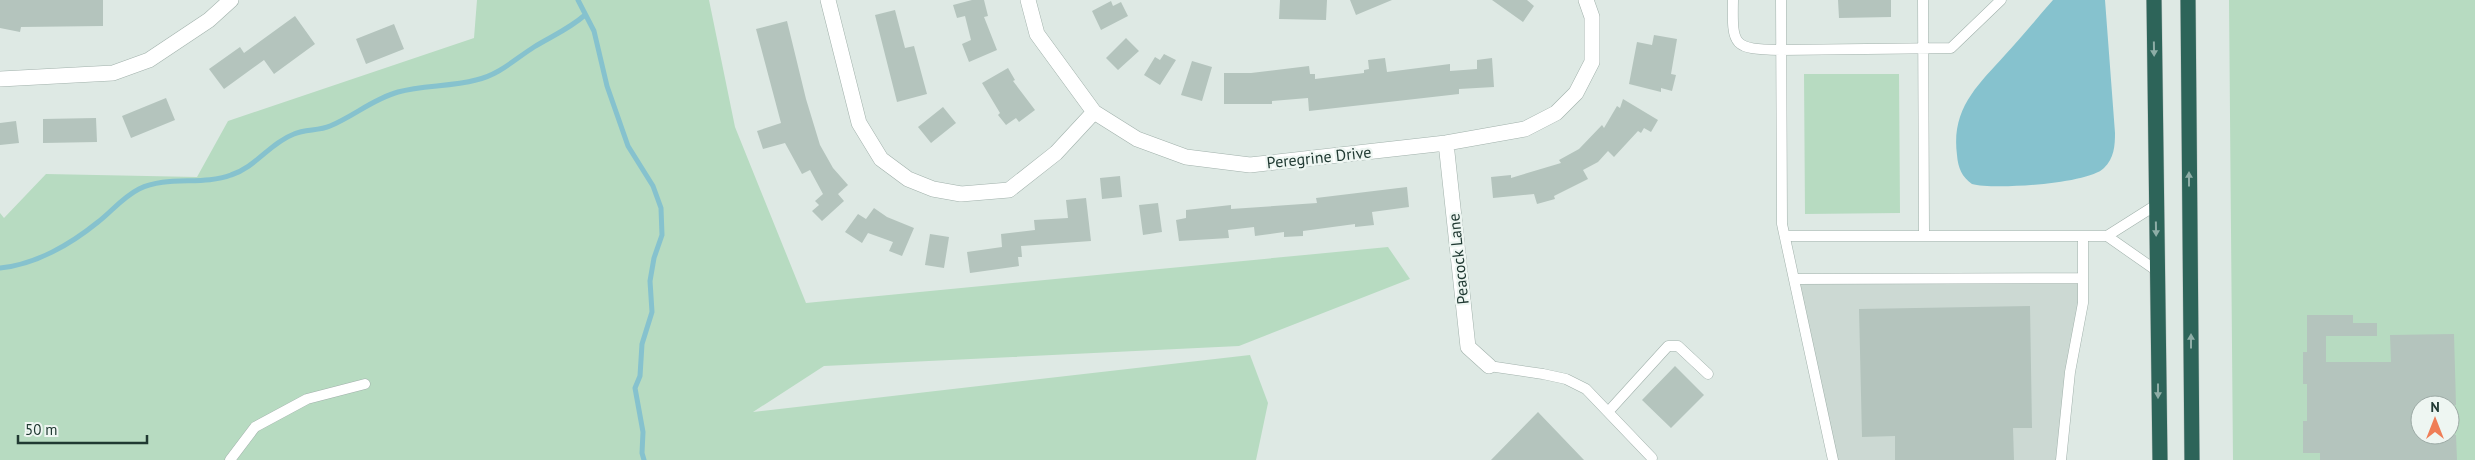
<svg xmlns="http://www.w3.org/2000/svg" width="2475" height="460" font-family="'PT Sans',sans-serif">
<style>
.built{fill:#ccd9d3}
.green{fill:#b7dbc1;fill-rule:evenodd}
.water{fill:#86c2ce}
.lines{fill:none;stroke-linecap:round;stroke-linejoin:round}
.stream{stroke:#86c2ce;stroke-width:5}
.building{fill:#b4c4bd}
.lane-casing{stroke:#a1b1ab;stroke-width:11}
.street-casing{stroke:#a1b1ab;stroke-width:16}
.highway-casing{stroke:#bcc4c2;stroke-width:16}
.lane{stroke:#fff;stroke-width:10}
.street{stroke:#fff;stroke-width:15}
.highway{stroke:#2d6459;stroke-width:15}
.oneway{fill:#8eada6}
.labels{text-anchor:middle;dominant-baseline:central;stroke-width:4.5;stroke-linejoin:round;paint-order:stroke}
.street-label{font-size:16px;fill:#203932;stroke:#eef6f2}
</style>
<rect width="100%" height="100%" fill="#dee9e4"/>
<!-- built -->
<path class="built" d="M2083,278L2061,460H1833L1794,279Z"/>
<!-- green -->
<path class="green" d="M477,0H709L735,127L806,303L1388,247L1410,279L1239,346L824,366L753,412L1250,355L1268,403L1256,460H0V213L4,218L46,174L197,177L228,121L474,38Z
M2229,0H2475V460H2233ZM2420,405H2450V435H2420Z
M1804,74H1899L1900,213L1805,214Z"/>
<!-- water -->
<path class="water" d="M2053,0H2105L2115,133C2115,146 2114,158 2104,168C2089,184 1993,190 1972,184C1962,177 1958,168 1957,155C1951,109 1977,86 2005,55C2022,37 2037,18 2053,0Z"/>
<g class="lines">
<!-- stream -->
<path class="stream" d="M578,0L594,31L607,86L628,146L653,186L661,208L662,235L654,258L650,281L652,312L642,344L640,376L635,388L643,432L642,453L644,460
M0,268C35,265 71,244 98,222C111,212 123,197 139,189C167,175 202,186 231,175C256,167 270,143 294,134C305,129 319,131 330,126C354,116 373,99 398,92C423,85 450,87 476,80C499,75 515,59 534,47C552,36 569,29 585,15"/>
</g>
<!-- building -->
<path class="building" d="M0,0H103V26L21,27L20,32L0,28Z
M972,0H984L988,16L984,17L997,50L969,62L962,44L971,40L965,16L957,18L953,5Z
M1280,0H1327L1326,20L1279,19Z
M1350,0H1392L1356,15Z
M1492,0H1527L1534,6L1523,22Z
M1838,0H1891V17L1839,18Z
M1111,1L1113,6L1121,2L1128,16L1101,30L1092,11Z
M895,10L905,48L914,46L927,94L897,102L875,15Z
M295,16L315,44L274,74L264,60L224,89L209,69L240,47L244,53Z
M787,21L806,99L820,145L833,168L848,185L838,194L844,201L822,221L812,211L819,205L815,201L823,194L810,170L802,174L785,143L763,149L757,131L781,123L756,29Z
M394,24L404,49L366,64L356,39Z
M1654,35L1677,39L1671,74L1676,75L1672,91L1661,88V92L1629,84L1637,42L1652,45Z
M1126,38L1139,51L1118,70L1106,58Z
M1164,54L1176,60L1160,85L1144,75L1155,57L1160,60Z
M1385,58L1387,72L1450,64V71L1477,69V60L1492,58L1494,87L1459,89V94L1309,111L1308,98L1272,101V104H1224V73H1251L1309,66L1310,74H1315V79L1364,73V70L1369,69L1368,60Z
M1192,61L1212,67L1202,101L1181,95Z
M1008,68L1015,80L1013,81L1035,110L1019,122L1016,118L1006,125L998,115L1000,113L982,83Z
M166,98L175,120L131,138L122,116Z
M1623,99L1658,120L1651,132L1644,128L1641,133L1638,131L1614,157L1608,151L1598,162L1583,170L1588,179L1554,196L1555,199L1537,204L1534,194L1493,198L1491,177L1511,175V178L1561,163L1559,160L1579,149L1602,125L1604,128L1617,106L1620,108Z
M943,107L956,123L931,143L918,127Z
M96,118L97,142L43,143V119Z
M16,121L19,143L0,145V123Z
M1120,176L1122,197L1102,199L1100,178Z
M1407,187L1409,207L1372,212L1374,225L1355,227V224L1303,231V236L1284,237V232L1255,236L1254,227L1228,230L1229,238L1179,241L1176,220L1186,218V210L1231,205V209L1317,203L1316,198Z
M1086,198L1091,241L1021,246L1022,257H1018L1019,266L970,273L967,252L1002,247L1001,234L1035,230L1034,220L1068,218L1066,200Z
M1158,203L1162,232L1143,235L1139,205Z
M874,208L887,217L914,228L902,256L889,251L893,242L868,233L862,243L845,232L858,214L866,219Z
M930,234L949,237L944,268L925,265Z
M2030,306L2032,428H2013L2014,460H1895V436L1862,437L1859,309Z
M2307,315H2353V323H2377V336H2326V362H2391L2390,335L2454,334L2456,405H2420V435H2456L2457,460H2320V453H2303V421H2307V384H2303V352H2307Z
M1675,366L1704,395L1671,428L1642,400Z
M1538,412L1584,460H1491Z"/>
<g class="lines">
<!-- lane casing -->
<g class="lane-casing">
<path id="lane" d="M1733,0C1732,47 1733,49 1781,50L1951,48L2001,0
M1781,0L1782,224L1833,460
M1923,0L1924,235
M1785,236H2107L2156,205
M2107,236L2157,271
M1794,279L2083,278
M1489,366L1543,374L1566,379L1586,389L1652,458
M1608,412L1668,346H1678L1708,374
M230,460L255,427L307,399L365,384
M2061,460L2070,372L2083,303V236"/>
</g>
<!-- street casing -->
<g class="street-casing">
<path id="street" d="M828,0L859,123L881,159L908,179L933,189L961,194L1009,190L1056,153L1094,112
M1028,0L1037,34L1094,112L1137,139L1186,157L1250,165L1446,143L1525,129L1556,113L1576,93L1592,62V17L1586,0
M0,79L113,73L149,60L209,20L231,0
M1446,143L1468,347L1489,366"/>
</g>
<!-- highway casing -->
<g class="highway-casing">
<path id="highway" d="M2154,0L2160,460
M2188,0L2192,460"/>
</g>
<!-- lane -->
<use href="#lane" class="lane"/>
<!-- street -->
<use href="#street" class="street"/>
<!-- highway -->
<use href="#highway" class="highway"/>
</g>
<!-- one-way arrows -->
<defs><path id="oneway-solid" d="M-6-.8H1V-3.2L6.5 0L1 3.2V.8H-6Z" transform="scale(1.25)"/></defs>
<g class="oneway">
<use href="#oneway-solid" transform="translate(2154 49) rotate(89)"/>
<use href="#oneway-solid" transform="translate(2189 179) rotate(-90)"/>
<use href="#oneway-solid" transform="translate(2156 229) rotate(89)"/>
<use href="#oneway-solid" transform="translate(2191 341) rotate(-90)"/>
<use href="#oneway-solid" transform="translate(2158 391) rotate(90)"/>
</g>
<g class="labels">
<!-- street labels -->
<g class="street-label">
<text transform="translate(1319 157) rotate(-6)">Peregrine Drive</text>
<text transform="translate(1458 259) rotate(-96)">Peacock Lane</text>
</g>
</g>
<!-- north arrow -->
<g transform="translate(2435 420)"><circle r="24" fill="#eef6f2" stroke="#9caaa5"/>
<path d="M0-4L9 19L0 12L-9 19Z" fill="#ef7e57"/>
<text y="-8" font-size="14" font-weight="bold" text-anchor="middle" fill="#203932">N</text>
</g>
<!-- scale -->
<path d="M18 435v8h129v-8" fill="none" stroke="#203932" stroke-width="2.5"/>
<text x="25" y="435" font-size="15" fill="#203932" stroke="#eef6f2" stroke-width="4" paint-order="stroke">50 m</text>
</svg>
